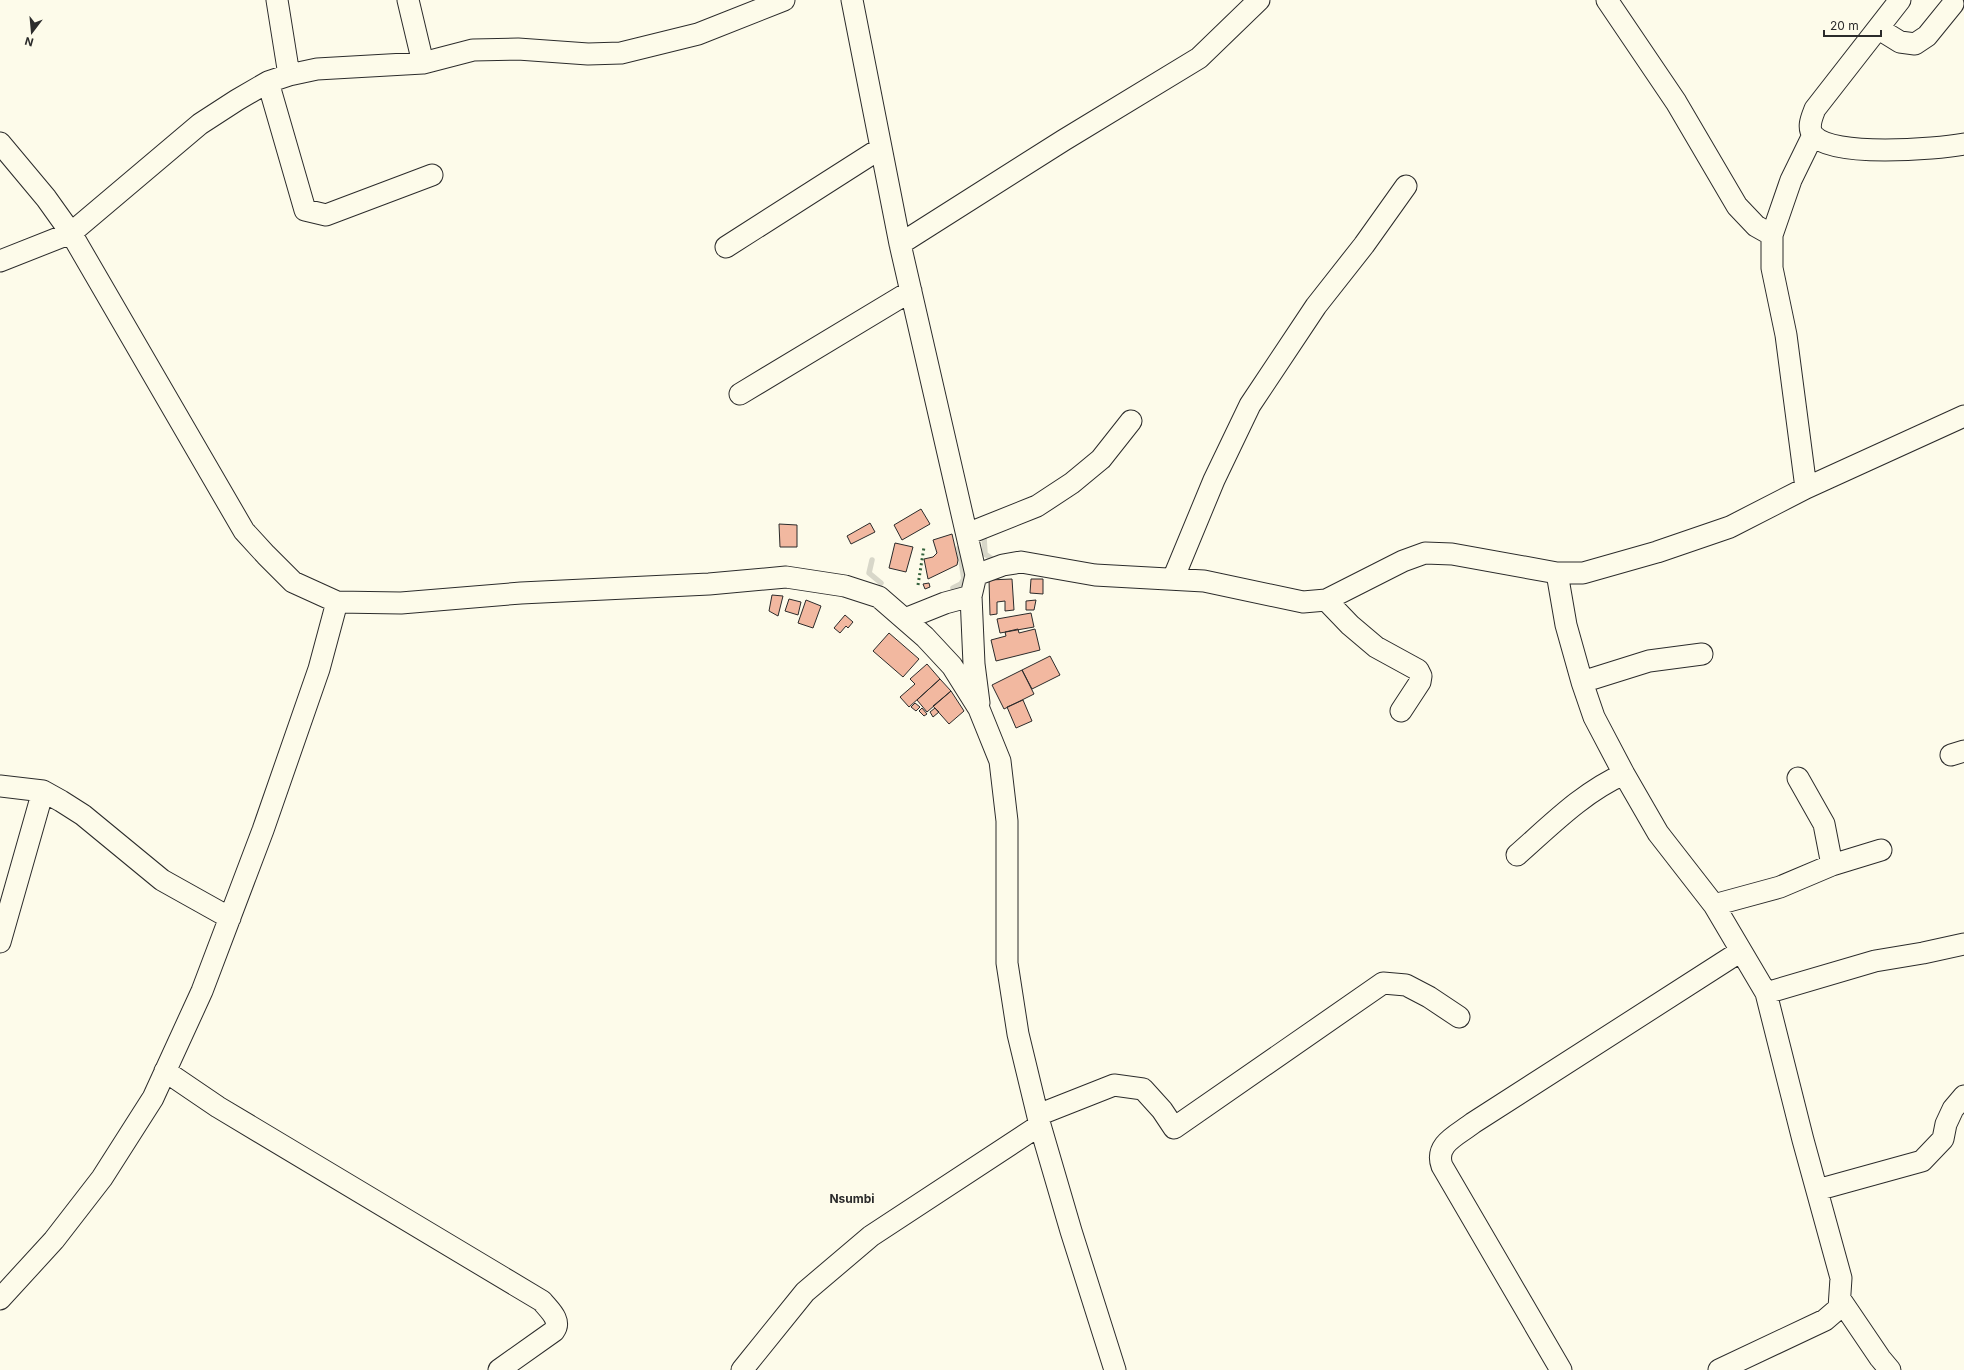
<svg xmlns="http://www.w3.org/2000/svg" width="1964" height="1370" font-family="Inter,sans-serif">
<style>
.lines{fill:none;stroke-linecap:round;stroke-linejoin:round}
.stream{stroke:#d8d7c9;stroke-width:5.5}
.building{fill:#f2b8a0;stroke:#2b2b2b}
.minor-casing{stroke:#2b2b2b;stroke-width:23}
.minor{stroke:#fdfbea;stroke-width:21}
.hedge{stroke:#34623c;stroke-width:3;stroke-dasharray:2 3;stroke-linecap:butt}
.labels{text-anchor:middle;dominant-baseline:central;stroke-width:3;stroke-linejoin:round;paint-order:stroke}
.quarter-label{font-size:12px;font-weight:bold;fill:#2b2b2b;stroke:#fdfbea}
</style>
<rect width="100%" height="100%" fill="#fdfbea"/>
<g class="lines">
<!-- stream -->
<path class="stream" d="M984,537L985,554L995,561
M872,560L869,573L881,583
M953,588L961,584L964,579L959,548"/>
</g>
<!-- building -->
<path class="building" d="M921,509L930,524L902,540L894,525Z
M870,523L875,532L851,544L847,536Z
M779,524L797,525V547H780Z
M952,534L958,560L957,565L928,579L924,559L933,557L937,553L933,540Z
M895,543L913,547L906,572L889,568Z
M1012,579L1014,610L1005,611V601L997,602V614L990,615L989,580Z
M1031,579H1043V594L1030,593Z
M929,583L930,587L925,589L923,584Z
M772,595L783,596L778,616L769,611Z
M789,599L801,602L798,615L785,611Z
M806,600L821,606L813,628L798,623Z
M1036,600L1034,610H1026V601Z
M1031,613L1034,627L1000,633L997,619Z
M845,615L853,622L848,628L846,626L840,633L834,628Z
M1018,629L1019,633L1035,629L1040,650L996,661L991,640L1006,636L1005,632Z
M889,633L919,659L903,677L873,651Z
M1050,656L1060,675L1032,689L1022,670Z
M927,664L940,679L909,707L900,697L915,684L910,679Z
M1022,670L1034,694L1004,709L992,685Z
M940,679L951,691L927,712L917,700Z
M951,691L964,711L949,724L933,706Z
M1023,700L1032,721L1016,728L1007,707Z
M915,703L920,707L916,711L911,707Z
M922,708L927,714L924,716L919,711Z
M935,708L939,712L933,717L930,712Z"/>
<g class="lines">
<!-- minor casing -->
<g class="minor-casing">
<path id="minor" d="M277,0L289,75
M408,0L423,63
M852,0L900,244L976,575L971,596L974,664L979,703
M1607,0L1676,102L1737,206L1756,226L1772,235
M1900,0L1815,109C1812,117 1807,127 1813,135C1832,158 1936,149 1964,144
M1879,29L1900,42L1915,44L1927,36L1953,4
M268,82L305,210L326,215L432,175
M0,143L46,198L71,233L244,531L266,555L293,582L337,602L401,603L521,593L709,584L786,577L845,586L879,597L925,637L952,666L979,709L1000,761L1007,821V963L1018,1034L1040,1125L1071,1231L1115,1370
M900,244L1064,140L1199,58L1259,0
M726,247L881,148
M0,261L71,233L200,124L237,100L268,82L289,75L317,69L423,63L473,50L518,49L588,54L621,53L698,34L784,0
M740,394L911,291
M1806,488L1786,335L1772,268V235L1791,180L1813,135
M967,534L1037,506L1072,483L1101,459L1131,421
M1557,573L1566,625L1582,682L1594,717L1624,774L1658,833L1714,905L1766,993L1803,1140L1841,1278L1839,1308L1825,1320L1719,1370
M976,575L1003,565L1021,562L1095,575L1204,581L1303,602L1326,600L1403,561L1425,553L1452,554L1557,573H1583L1657,552L1730,527L1806,488L1964,416
M1173,579L1214,480L1250,405L1316,306L1364,245L1406,186
M1326,600L1350,625L1376,647L1418,670L1421,676L1420,682L1401,711
M905,619L945,603L971,596
M1582,682L1649,661L1702,654
M1951,755L1964,751
M1798,778L1824,824L1832,865
M0,786L43,791L61,801L83,815L162,880L230,918
M1517,855C1550,826 1583,792 1624,774
M1714,905L1780,887L1832,865L1881,850
M0,942L43,791
M1766,993L1875,961L1923,953L1964,944
M165,1071L218,1107L542,1301C549,1310 562,1320 554,1331L499,1370
M1038,1115L1114,1085L1143,1089L1162,1110L1174,1128L1383,983L1406,985L1429,997L1459,1017
M1817,1190L1922,1161L1943,1139L1946,1124L1953,1109L1964,1096
M0,1299L54,1240L102,1178L153,1098L202,991L263,830L319,669L337,602
M1840,1299L1880,1358L1890,1370
M742,1370L805,1292L871,1236L1040,1125
M1561,1370L1442,1166C1434,1144 1458,1135 1473,1123L1741,951"/>
</g>
<!-- minor -->
<use href="#minor" class="minor"/>
<!-- hedge -->
<path class="hedge" d="M918,585L924,547"/>
</g>
<g class="labels">
<!-- quarter labels -->
<g class="quarter-label">
<text x="852" y="1198">Nsumbi</text>
</g>
</g>
<!-- north arrow -->
<g transform="translate(32 32) rotate(196)" stroke="#fdfbea" stroke-width="3" paint-order="stroke">
<path d="M0-3L7 15L0 10L-7 15Z" fill="#2b2b2b"/>
<text y="-6" font-size="11" font-weight="bold" text-anchor="middle" fill="#2b2b2b">N</text>
</g>
<!-- scale -->
<path d="M1824 30v6h57v-6" fill="none" stroke="#2b2b2b" stroke-width="2"/>
<text x="1830" y="30" font-size="12" fill="#2b2b2b" stroke="#fdfbea" stroke-width="3" paint-order="stroke">20 m</text>
</svg>
